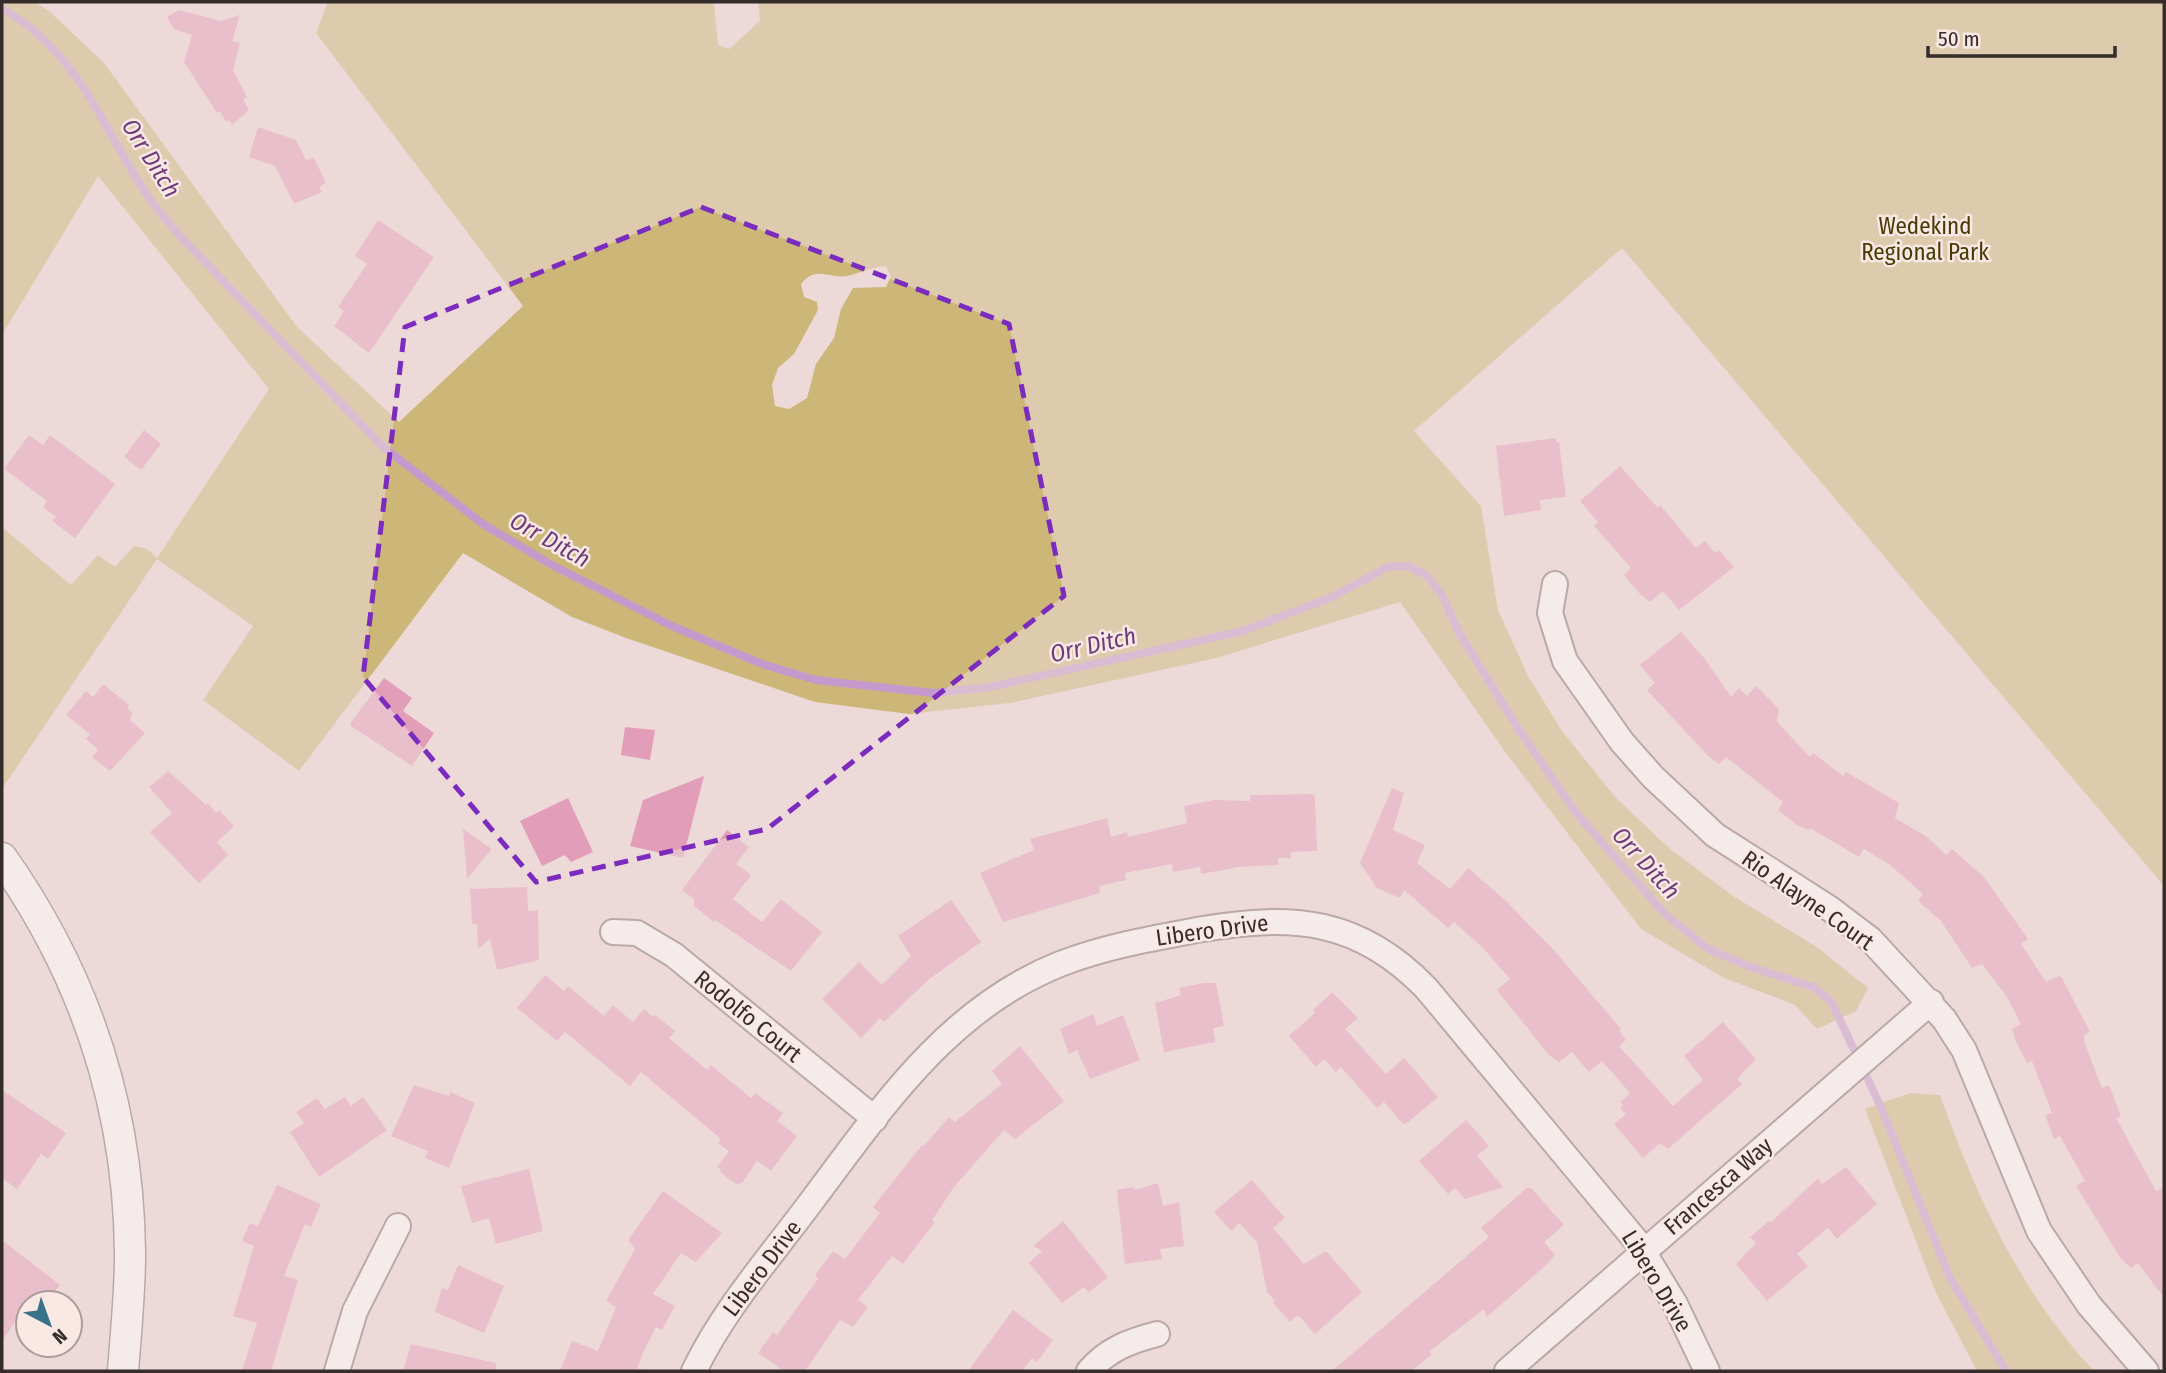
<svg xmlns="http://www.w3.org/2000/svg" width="2166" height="1373" font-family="'Fira Sans Condensed',sans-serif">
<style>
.green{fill:#ccb779;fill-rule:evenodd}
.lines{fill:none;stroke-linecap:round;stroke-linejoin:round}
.stream{stroke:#c699cc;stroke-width:8}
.building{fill:#e29eb8}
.minor-casing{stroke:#7c6d6a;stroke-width:28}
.tertiary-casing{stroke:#7c6d6a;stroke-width:33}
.minor{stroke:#fff;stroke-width:24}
.tertiary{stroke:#fff;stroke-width:30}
.marked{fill:none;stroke:#7b2cbf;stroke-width:5;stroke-dasharray:14 9;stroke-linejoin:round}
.labels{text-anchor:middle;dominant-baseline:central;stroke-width:5;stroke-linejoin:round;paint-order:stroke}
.park-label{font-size:23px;fill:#493b04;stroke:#fae8e5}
.street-label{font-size:23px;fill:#342d2c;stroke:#fae8e5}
.water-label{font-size:24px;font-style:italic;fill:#703a79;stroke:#fae8e5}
</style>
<rect width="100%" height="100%" fill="#eddad8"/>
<!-- green -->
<path class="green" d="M2,2H34L48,10L104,63L297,327L399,422L523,306L316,33L328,2H714L718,45L729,49L760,21L758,2H2164V886L1622,248L1414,431L1481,506L1498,610L1528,676L1562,731L1616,798L1669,848L1733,896L1817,947L1868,988L1856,1011L1817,1029L1795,1005L1724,978L1641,929L1506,753L1400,602L1216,658L1010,703L909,714L815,702L626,638L572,617L463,553L299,771L203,700L253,626L157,559L2,789V527L71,585L98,555L115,567L134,546L147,549L157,558L269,389L98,176L2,335ZM886,266L891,276L886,287L853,288L841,309L834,338L816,364L807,398L789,409L775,406L772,385L778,368L794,354L818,310L817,302L804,297L801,284C816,265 829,279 847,276C861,273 871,267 886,266Z
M1910,1093L1940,1095C1976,1196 2020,1292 2094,1371H1977L1936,1293L1865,1109Z"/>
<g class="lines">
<!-- stream -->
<path class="stream" d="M2,9C81,52 104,134 152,202C160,213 170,224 179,235L382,446L483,524L550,564L672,626L762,664L816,680L933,693L990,687L1243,631L1332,597L1388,567L1408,566L1426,575L1441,593L1458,631L1517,727L1576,813L1665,914L1708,949L1748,966L1813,987L1831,1001L1880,1105L1950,1278L2006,1371"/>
</g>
<!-- building -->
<path class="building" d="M179,10L221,21L240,15L232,41L240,43L233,70L247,97L243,99L249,110L232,125L229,120L226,122L220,111L217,113L184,62L192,35L174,29L167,17Z
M258,127L296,140L306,160L314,158L326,183L319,187L322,192L294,204L275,166L249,157Z
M378,220L434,257L369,353L334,326L344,311L338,307L367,264L355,256Z
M144,430L161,444L141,470L124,457Z
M29,435L43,445L50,435L115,484L75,538L52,521L56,517L43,507L47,501L4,469Z
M1556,438V442H1559L1566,497L1540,500L1541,510L1504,516L1496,446Z
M1620,466L1658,508L1660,505L1696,548L1705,541L1715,553L1719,550L1734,567L1679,610L1663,591L1650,602L1640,594L1624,575L1631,568L1594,526L1598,522L1580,501Z
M1681,632L1705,659L1731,697L1739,688L1747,696L1756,686L1779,709L1777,722L1810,757L1813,753L1843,776L1846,772L1899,803L1895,818L1927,837L1946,855L1952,849L1984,877L2028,939L2021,944L2046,982L2059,976L2062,978L2090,1032L2084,1035V1041L2102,1088L2109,1085L2121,1116L2116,1118L2156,1191L2164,1187V1298L2138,1263L2131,1268L2121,1259L2076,1186L2085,1181L2060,1136L2054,1139L2045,1115L2052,1113L2032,1061L2027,1063L2016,1041L2012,1029L2021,1024L2007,997L1982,964L1972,968L1941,921L1918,901L1923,894L1890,865L1864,849L1859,857L1810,828L1808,830L1797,825L1778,810L1783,802L1726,757L1719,764L1709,757L1647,690L1655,683L1640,665Z
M384,678L412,698L403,711L434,733L412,766L351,726V722Z
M103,684L129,705L127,708L132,713L130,720L145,733L110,771L92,757L98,750L86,739L90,734L66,715L86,691L93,697Z
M625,727L655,730L650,760L621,755Z
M168,771L206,805L208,803L216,813L219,810L234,826L217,842L228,855L199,883L150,832L172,813L149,787Z
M704,776L683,858L630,846L643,800Z
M1392,788L1404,793L1393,830L1425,845L1417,863L1450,889L1468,868L1505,900L1553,949L1621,1029L1619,1031L1626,1040L1619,1046L1673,1106L1703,1080L1684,1056L1723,1022L1756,1059L1737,1079L1742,1084L1668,1149L1660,1143L1643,1158L1614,1124L1626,1114L1620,1108L1623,1105L1620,1102L1630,1093L1602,1061L1589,1072L1572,1052L1559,1062L1549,1055L1497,990L1510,979L1483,948L1454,922L1448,928L1404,890L1400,898L1377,888L1360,863Z
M1311,794L1315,796L1317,851L1291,852V858H1278V865L1239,867L1201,874L1200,867L1173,872L1172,864L1125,873L1126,880L1099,886L1100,893L1003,922L980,873L1034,850L1030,839L1107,818L1111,837L1127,832L1128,837L1187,823L1184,806L1214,800L1250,801V795Z
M568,798L593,852L571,862L565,855L542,866L520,821Z
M463,829L492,849L467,879Z
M727,830L749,847L736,864L751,875L733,899L762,922L781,899L822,932L791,971L715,920L714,922L694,906V899L682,890Z
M527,887L528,911L538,910L539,960L497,970L490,939L478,949L477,924H472L470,889Z
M951,900L981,942L928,980L884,1022L880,1018L861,1038L822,999L859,962L882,985L911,956L898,936Z
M545,975L564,991L568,986L604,1016L613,1005L633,1022L644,1009L653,1017L655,1015L675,1031L669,1038L707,1070L711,1065L751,1098L755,1093L783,1113L777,1121L797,1136L771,1171L757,1161L742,1183L736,1184L720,1172L721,1170L717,1167L729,1151L718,1143L721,1139L641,1072L630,1086L565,1032L557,1041L517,1008Z
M1204,983H1216L1224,1026L1213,1028L1215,1042L1164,1052L1155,1003L1181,995L1179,988Z
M1332,992L1358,1018L1345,1029L1386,1074L1404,1058L1438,1097L1407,1123L1403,1124L1384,1102L1377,1108L1341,1067L1336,1072L1324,1059L1316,1067L1289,1036L1315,1013L1313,1010Z
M1093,1014L1097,1026L1123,1015L1140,1060L1090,1079L1077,1050L1069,1054L1060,1029Z
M1020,1046L1064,1101L1015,1139L1004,1130L954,1187L932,1220L935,1222L903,1264L892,1256L858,1300L868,1307L853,1327L840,1320L805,1371H784L758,1353L773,1332L777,1335L818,1279L815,1275L833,1251L845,1259L880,1213L873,1207L922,1145L924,1146L949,1117L955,1122L1002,1084L992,1071Z
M414,1085L449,1096L450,1092L475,1103L449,1168L425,1158L428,1151L391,1136Z
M2,1090L66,1133L48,1159L41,1154L17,1189L2,1178Z
M345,1097L351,1106L363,1097L387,1130L319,1177L290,1132L304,1123L296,1112L317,1098L325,1109Z
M1466,1120L1489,1146L1477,1156L1503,1187L1465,1199L1455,1188L1448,1194L1419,1161Z
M1846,1167L1877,1204L1837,1239L1828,1228L1797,1254L1808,1266L1767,1301L1736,1264L1756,1243L1750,1237L1769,1221L1770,1223L1818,1178L1822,1184Z
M529,1169L543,1231L496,1244L489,1218L472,1223L461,1186Z
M1252,1180L1285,1218L1273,1228L1304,1264L1326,1251L1362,1292L1315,1334L1298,1315L1290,1322L1273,1303L1275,1301L1267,1292L1257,1242L1239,1223L1231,1231L1214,1212Z
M1158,1183L1163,1206L1179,1202L1184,1246L1160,1249L1162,1259L1125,1264L1117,1190L1133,1187L1135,1190Z
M277,1185L321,1204L311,1227L305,1224L284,1276L298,1280L271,1371H242L257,1323L233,1316L254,1246L242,1241L250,1223L258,1226Z
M1527,1188H1531L1564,1225L1544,1242L1555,1255L1546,1265L1487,1317L1484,1309L1430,1351L1431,1355L1411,1371H1332L1489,1237L1481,1228Z
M663,1191L722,1233L696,1262L681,1253L653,1294L675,1306L662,1330L656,1327L643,1353L637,1368L645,1371H560L572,1341L598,1351L616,1307L606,1301L635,1249L628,1240Z
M1063,1221L1108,1277L1089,1292L1084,1287L1062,1303L1029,1263L1042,1251L1033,1246Z
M2,1240L60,1285L44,1303H28L2,1341Z
M458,1265L504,1286L484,1333L435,1312L442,1288L448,1290Z
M1013,1310L1053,1340L1037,1362L1032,1358L1022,1371H968Z
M411,1344L496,1363V1371H403Z"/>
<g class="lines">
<!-- minor casing -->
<g class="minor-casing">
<path id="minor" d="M1555,584L1550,613L1565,661L1622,742L1653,777L1715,835L1829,908L1870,939L1944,1019L1964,1050L2039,1231L2089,1305L2146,1371
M613,932L637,933L674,955L875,1119
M337,1371L355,1311L398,1226
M694,1371C724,1309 770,1257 811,1202C881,1109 947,1009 1060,964C1106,946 1154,938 1203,929C1294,914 1359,919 1426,988L1638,1243L1675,1304L1707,1371
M1089,1371C1108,1349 1130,1341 1157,1334
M1507,1371L1931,1002"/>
</g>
<!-- tertiary casing -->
<g class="tertiary-casing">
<path id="tertiary" d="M2,858C86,977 129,1108 130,1254C130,1293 126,1332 123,1371"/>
</g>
<!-- minor -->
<use href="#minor" class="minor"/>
<!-- tertiary -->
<use href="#tertiary" class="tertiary"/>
</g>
<!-- marked area -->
<path d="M0 0H2166V1373H0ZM701,207L1009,324L1064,596L767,829L536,882L363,677L405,327Z" fill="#eddad8" fill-opacity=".55" fill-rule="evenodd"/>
<path class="marked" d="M701,207L1009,324L1064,596L767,829L536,882L363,677L405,327Z"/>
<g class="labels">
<!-- park labels -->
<g class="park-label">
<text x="1925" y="226">Wedekind<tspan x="1925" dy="26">Regional Park</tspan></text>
</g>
<!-- street labels -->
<g class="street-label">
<text transform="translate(1808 900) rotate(35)">Rio Alayne Court</text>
<text transform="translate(1212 930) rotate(-8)">Libero Drive</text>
<text transform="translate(748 1016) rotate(39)">Rodolfo Court</text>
<text transform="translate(1718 1186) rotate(-41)">Francesca Way</text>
<text transform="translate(762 1268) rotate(-53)">Libero Drive</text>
<text transform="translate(1657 1281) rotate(59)">Libero Drive</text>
</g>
<!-- water labels -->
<g class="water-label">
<text transform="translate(151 158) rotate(58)">Orr Ditch</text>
<text transform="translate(550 540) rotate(29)">Orr Ditch</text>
<text transform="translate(1093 645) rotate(-13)">Orr Ditch</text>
<text transform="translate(1646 863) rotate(48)">Orr Ditch</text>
</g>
</g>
<!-- border -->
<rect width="2166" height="1373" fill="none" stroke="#342d2c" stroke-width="7"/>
<!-- north arrow -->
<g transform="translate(49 1324) rotate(139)"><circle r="33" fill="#fae8e5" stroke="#ab9d9b" stroke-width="2"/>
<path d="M0-5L12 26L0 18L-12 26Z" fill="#367389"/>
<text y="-10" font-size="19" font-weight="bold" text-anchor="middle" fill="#342d2c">N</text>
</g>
<!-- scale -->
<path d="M1928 46v10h187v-10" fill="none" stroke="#342d2c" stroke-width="3.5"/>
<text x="1938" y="46" font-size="21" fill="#342d2c" stroke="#fae8e5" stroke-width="5" paint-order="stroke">50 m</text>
</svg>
